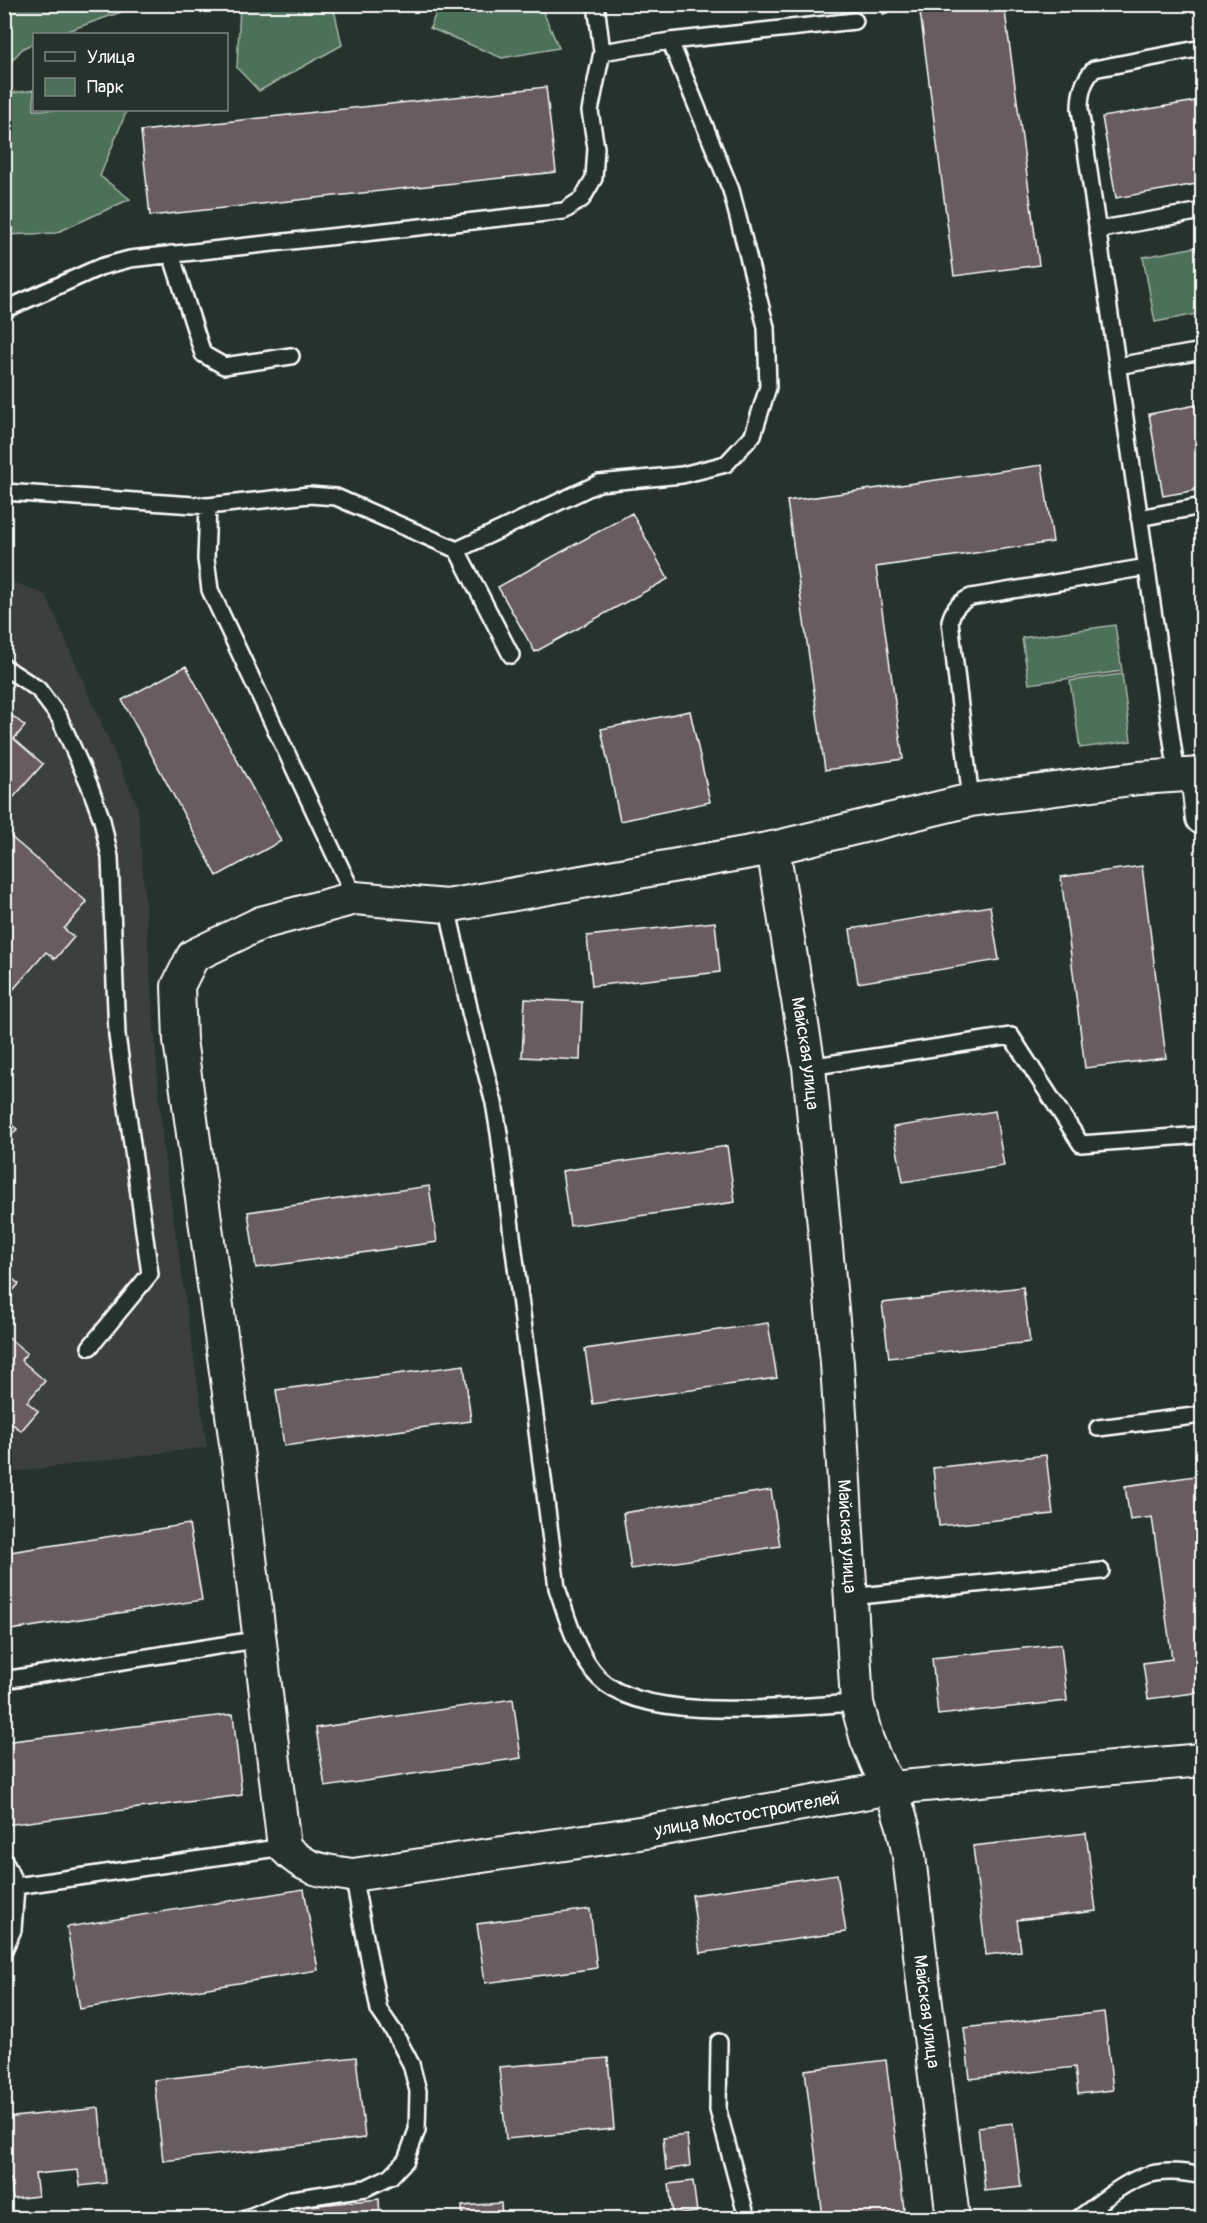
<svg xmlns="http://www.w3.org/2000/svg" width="1207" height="2223" font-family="Pangolin,sans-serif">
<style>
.built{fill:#3a3f3c}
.green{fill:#4e6f59;stroke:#a6b7ac;stroke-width:1.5}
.building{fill:#675c5e;stroke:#fff;stroke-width:1.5}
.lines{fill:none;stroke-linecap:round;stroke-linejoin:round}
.lane-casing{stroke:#fff;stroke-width:20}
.street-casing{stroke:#fff;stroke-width:36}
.path{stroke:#fff;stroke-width:4;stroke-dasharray:6 4.5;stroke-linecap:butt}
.lane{stroke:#26332d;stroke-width:15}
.street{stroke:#26332d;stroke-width:32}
.labels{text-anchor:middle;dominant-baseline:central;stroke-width:4.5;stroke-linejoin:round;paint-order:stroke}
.street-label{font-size:18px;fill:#fff;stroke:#26332d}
</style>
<rect width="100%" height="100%" fill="#26332d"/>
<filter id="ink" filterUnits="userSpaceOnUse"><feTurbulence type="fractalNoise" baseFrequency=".0167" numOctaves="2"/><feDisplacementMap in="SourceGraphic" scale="12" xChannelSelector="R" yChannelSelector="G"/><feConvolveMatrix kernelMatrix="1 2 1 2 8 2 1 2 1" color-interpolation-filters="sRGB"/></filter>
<g filter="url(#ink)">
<!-- built -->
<path class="built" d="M4,578L46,595L138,808L163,1148L207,1447L5,1473Z"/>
<!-- green -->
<path class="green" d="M5,4H137V5L135,7L59,34H34V43L23,48L5,68Z
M240,5H333L342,45L259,91L237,68Z
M439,5H540L559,48L502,58L430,28Z
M34,90V110H127L100,176L130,199L56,233L5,235V94Z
M1202,246V313L1155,322L1143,257Z
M1115,625L1122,671L1029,684L1022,638Z
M1122,674L1131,741L1080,748L1070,681Z"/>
<!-- building -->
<path class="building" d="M919,4H1004L1039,265L954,276Z
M546,87L556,172L150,216L141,131Z
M1202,100V183L1116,198L1102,117Z
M1202,404V489L1163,496L1149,414Z
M1042,465L1053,542L876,567L903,759L825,770L787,501Z
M632,513L668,579L535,652L498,587Z
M186,666L281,841L217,876L122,700Z
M4,709L25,726L14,739L43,764L4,808Z
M690,711L710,802L620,821L601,729Z
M4,831L87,902L64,929L74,937L55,959L46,952L11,992L4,987Z
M1142,866L1166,1058L1085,1068L1061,877Z
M990,906L999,960L858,983L850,929Z
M715,922L720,972L592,986L587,936Z
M525,999L582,1002L580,1060L522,1057Z
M995,1111L1004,1166L903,1182L893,1127Z
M4,1119L17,1129L4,1144Z
M727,1146L735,1202L570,1226L562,1171Z
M429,1186L437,1242L256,1268L248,1212Z
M4,1272L19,1284L4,1300Z
M1023,1287L1030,1342L889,1358L882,1303Z
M768,1323L777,1378L593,1404L585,1349Z
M4,1334L27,1353L21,1360L45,1381L27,1402L38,1411L21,1431L9,1421L4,1425Z
M464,1365L471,1421L284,1446L276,1390Z
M1046,1455L1053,1514L939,1526L933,1468Z
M1202,1475V1692L1148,1699L1143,1663L1172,1659L1152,1517L1130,1520L1125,1486Z
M771,1490L780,1546L631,1569L623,1513Z
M189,1524L202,1600L4,1631V1553Z
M1061,1644L1067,1701L938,1715L932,1658Z
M513,1699L521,1758L325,1787L316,1728Z
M233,1714L242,1795L5,1825L4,1742Z
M1086,1833L1096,1911L1017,1920L1021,1951L986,1955L973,1846Z
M1202,1843V1865L1199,1844Z
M837,1874L846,1932L700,1953L692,1895Z
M304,1889L318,1970L80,2009L67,1927Z
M590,1909L597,1968L485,1983L477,1924Z
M1104,2012L1113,2090L1078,2094L1075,2067L970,2079L964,2028Z
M356,2057L365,2138L163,2161L154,2080Z
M608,2058L614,2129L506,2139L499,2067Z
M886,2060L905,2218H823L805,2070Z
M99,2108L106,2183L80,2186L78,2170L35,2174L38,2196L13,2199L11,2179L4,2180V2118Z
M1013,2123L1021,2187L985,2191L978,2127Z
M687,2135L690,2166L666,2170L663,2138Z
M693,2181L697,2212L673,2215L669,2184Z
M379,2199L380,2218H301L299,2207Z
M501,2203L502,2218H463L462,2206Z"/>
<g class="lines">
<!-- lane casing -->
<g class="lane-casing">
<path id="lane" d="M602,52L670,41L855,21
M1097,230L1202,211
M171,254L203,354L224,366L291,356
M4,310L100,267L130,259L564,211L582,199L594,178L596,148L590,111L602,52L596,4
M1117,366L1202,351
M4,492L208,506L309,495L336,497L457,550L599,483L682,475L726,464L753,435L768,387L766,327L731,190L670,41
M208,506L206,559L210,590L355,898
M1139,518L1202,506
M457,550L511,655
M4,667L38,689L59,717L89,784L102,820L110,857L117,1035L150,1274L90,1347
M1177,775L1080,109C1080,93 1083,81 1094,69L1202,48
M971,800L950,621C953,609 959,602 971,597L1147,567
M447,906L470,1012L494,1103L499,1133L557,1588C568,1619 576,1654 599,1678C644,1725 794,1706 857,1703
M809,1067L1011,1036L1081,1144L1202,1135
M1098,1428L1202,1415
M850,1597L1101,1571
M4,1680L261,1639
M4,1860L16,1886L13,1930L4,1950
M16,1886L284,1847
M719,2042L718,2110L747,2218
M247,2218L292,2199L366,2188L391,2176L406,2160L417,2130L418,2091L411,2064L394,2032L379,2010L353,1875
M1079,2218C1124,2185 1143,2162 1202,2176"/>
</g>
<!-- street casing -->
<g class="street-casing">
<g id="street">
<path d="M1197,774L1202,818"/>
<path id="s1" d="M1202,774L1139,778L971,800L773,848L447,906L355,898L261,923L193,956L178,986L180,1040L240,1472L284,1847C305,1870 323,1871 353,1875L646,1832L891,1788L1202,1760"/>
<path id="s2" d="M773,848L809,1067L837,1363L857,1703L867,1740L878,1766L891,1788L903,1826L909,1856L923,1981L953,2218"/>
</g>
</g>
<!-- path -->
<path class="path" d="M882,13L895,9V4"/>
<!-- lane -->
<use href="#lane" class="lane"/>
<!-- street -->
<use href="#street" class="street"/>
</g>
</g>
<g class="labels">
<!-- street labels -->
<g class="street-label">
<text stroke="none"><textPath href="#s2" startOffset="208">Майская улица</textPath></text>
<text stroke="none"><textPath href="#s2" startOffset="693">Майская улица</textPath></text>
<text stroke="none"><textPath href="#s1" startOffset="2409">улица Мостостроителей</textPath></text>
<text stroke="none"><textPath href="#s2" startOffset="1179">Майская улица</textPath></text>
</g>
</g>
<!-- margin -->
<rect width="1207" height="2223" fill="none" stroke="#26332d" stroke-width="24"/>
<rect x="12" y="12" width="1183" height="2199" fill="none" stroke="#fff" stroke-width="2" filter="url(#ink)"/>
<!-- legend -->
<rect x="33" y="33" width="195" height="78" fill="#26332d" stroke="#7d8581" stroke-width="1.5"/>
<rect x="45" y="52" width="30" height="9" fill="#26332d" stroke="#7d8581" stroke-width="1.5"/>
<text x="87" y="63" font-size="18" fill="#ffffff">Улица</text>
<rect x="45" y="78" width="30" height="18" fill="#4e6f59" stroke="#7d8581" stroke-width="1.5"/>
<text x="87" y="93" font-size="18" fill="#ffffff">Парк</text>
</svg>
